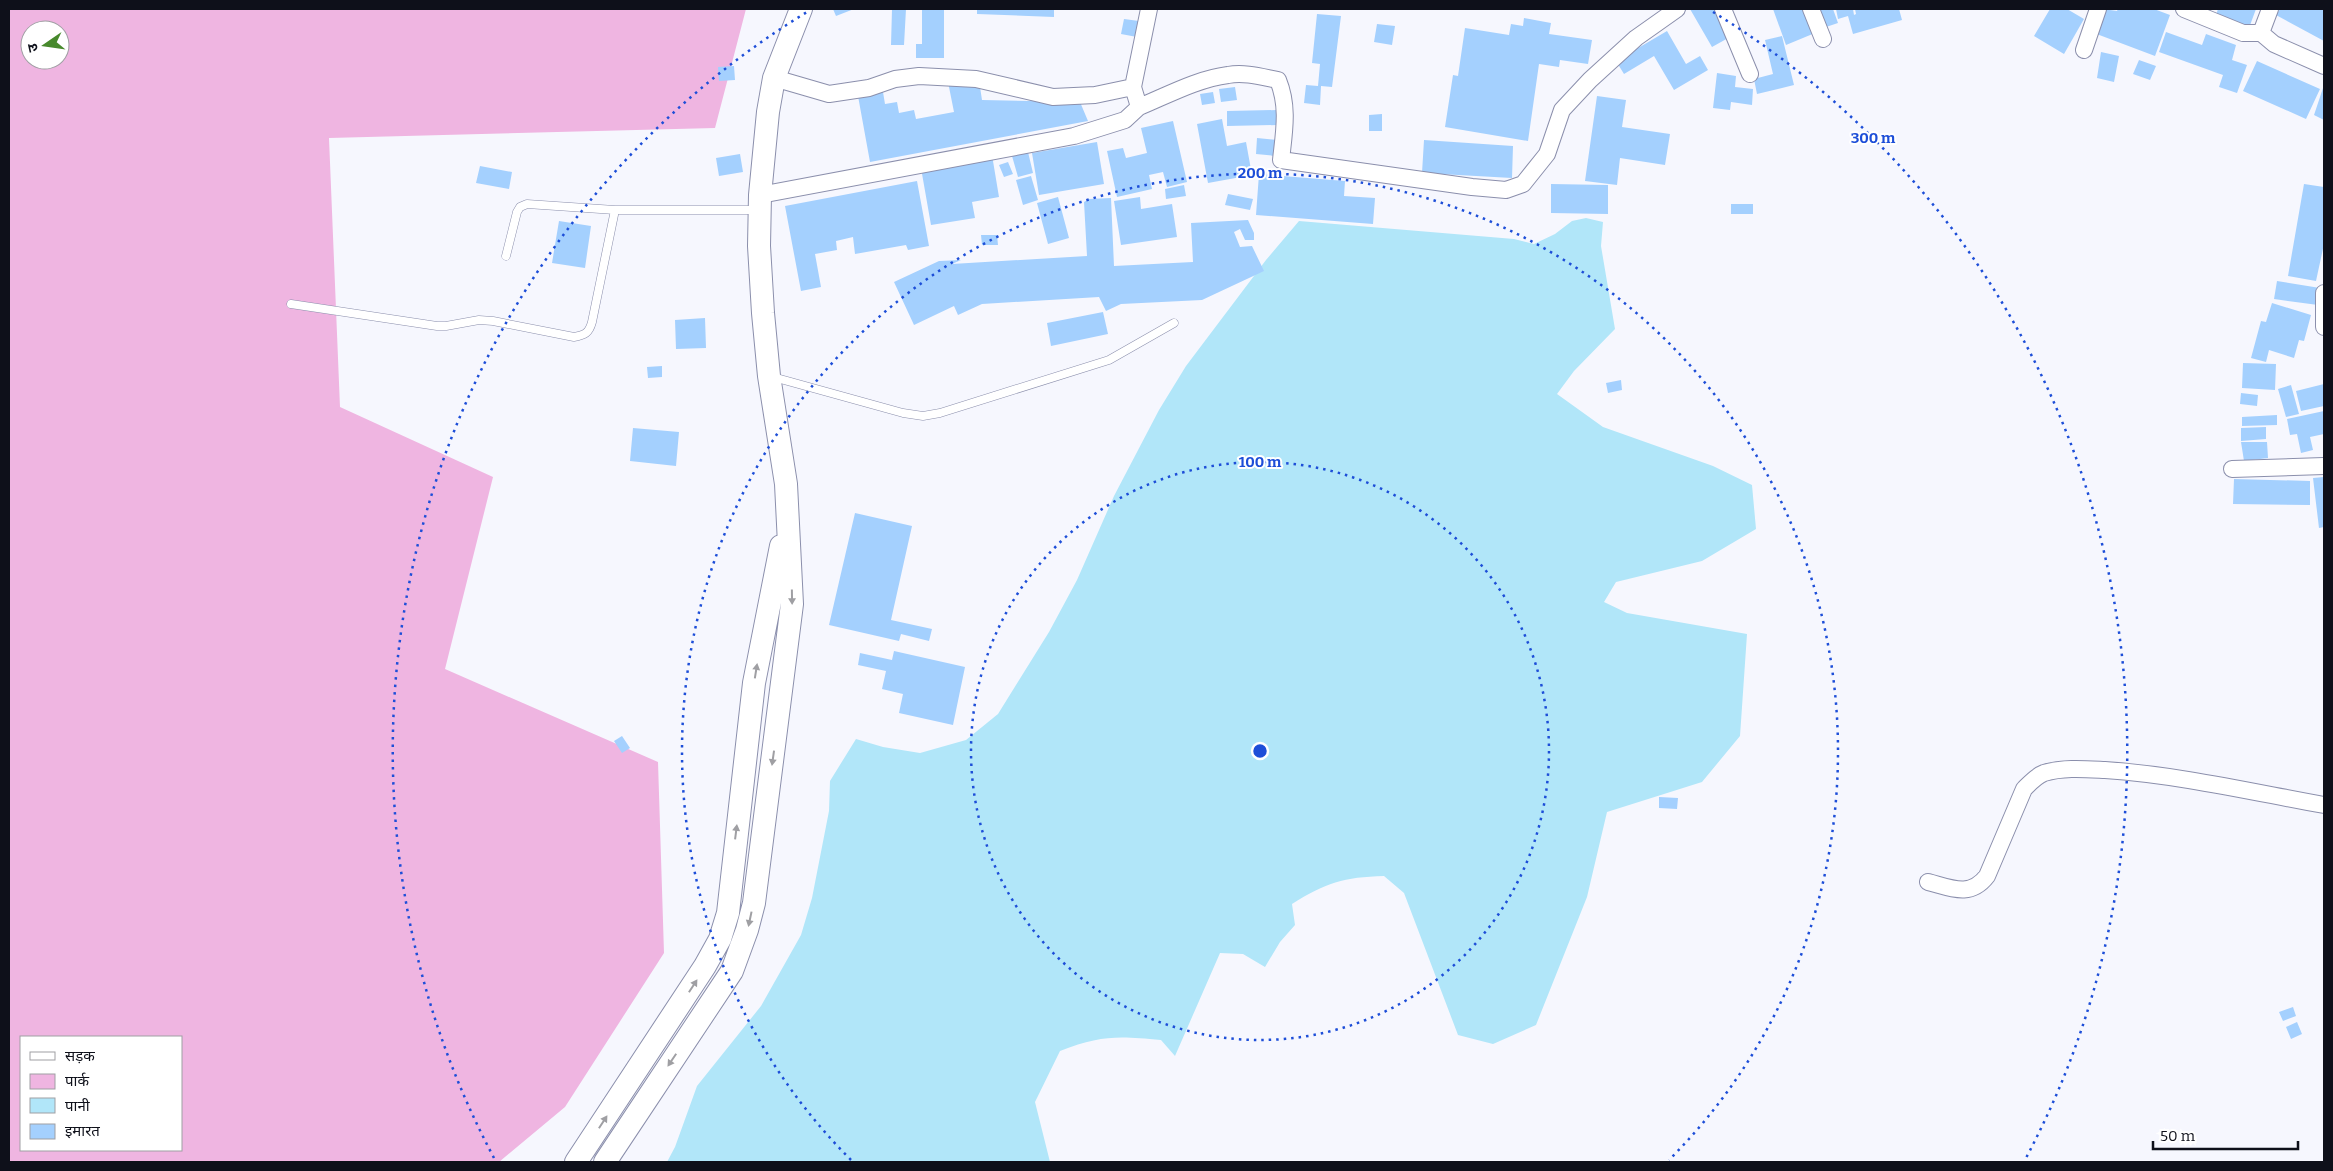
<svg xmlns="http://www.w3.org/2000/svg" width="2333" height="1171" font-family="Bitter,'Noto Sans Devanagari',serif">
<style>
.green{fill:#efb5e1;fill-rule:evenodd}
.water{fill:#b1e6f9}
.building{fill:#a4d0fe}
.lines{fill:none;stroke-linecap:round;stroke-linejoin:round}
.lane-casing{stroke:#8b8fac;stroke-width:9}
.street-casing{stroke:#8b8fac;stroke-width:18}
.secondary-casing{stroke:#8b8fac;stroke-width:24}
.lane{stroke:#fff;stroke-width:8}
.street{stroke:#fff;stroke-width:16}
.secondary{stroke:#fff;stroke-width:22}
.oneway{fill:#9f9fa3}
.ring{fill:none;stroke:#1d4ed8;stroke-width:2.5;stroke-dasharray:2.5 5}
.centre{fill:#1d4ed8;stroke:#fff;stroke-width:2.5}
.ring-label{font-size:15px;text-anchor:middle;font-weight:bold;fill:#1d4ed8;stroke:#fff;stroke-width:4;stroke-linejoin:round;paint-order:stroke}
</style>
<rect width="100%" height="100%" fill="#f6f7fe"/>
<!-- green -->
<path class="green" d="M9,9H746L715,128L329,138L340,407L493,477L445,669L658,762L664,953L565,1107L499,1162H9ZM30,30H60V60H30ZM21,1037H181V1150H21Z"/>
<!-- water -->
<path class="water" d="M1586,218L1603,222L1601,246L1615,329L1574,371L1557,394L1603,427L1713,466L1752,485L1756,529L1702,561L1616,582L1604,602L1627,613L1747,634L1740,736L1702,782L1607,812L1587,897L1536,1025L1493,1044L1458,1035L1404,893L1384,876C1344,877 1325,883 1292,904L1295,925L1280,942L1265,967L1243,954L1220,953L1175,1056L1161,1040C1118,1036 1101,1035 1060,1051L1035,1102L1050,1162H667L675,1147L697,1086L761,1006L801,935L812,898L829,811L830,781L856,739L883,747L920,753L966,740L998,714L1049,632L1077,580L1114,496L1159,410L1186,366L1266,260L1299,221L1514,239L1534,244L1555,234L1572,221Z"/>
<!-- building -->
<path class="building" d="M833,9H854L836,16Z
M892,9H906L904,45H891Z
M922,9H944V58H916V44H922Z
M977,9H1054V17L977,14Z
M1690,9H1714L1730,37L1712,47Z
M1773,9H1806L1815,33L1786,45Z
M1817,9H1833L1838,23L1823,28Z
M1836,9H1853L1854,15L1856,14L1855,9H1899L1902,20L1853,34L1848,16L1838,19Z
M2050,9H2067L2084,19L2064,54L2034,36Z
M2103,9L2117,11L2118,9H2154L2170,15L2155,56L2094,33Z
M2218,9H2256L2249,28L2216,15Z
M2280,9H2324V41L2276,15Z
M1317,14L1341,16L1332,87L1321,86L1320,105L1304,103L1306,85L1318,86L1320,64L1312,63Z
M1524,18L1551,23L1549,34L1592,40L1588,64L1560,60L1559,67L1539,64L1528,141L1445,127L1453,75L1458,76L1465,28L1509,35L1511,24L1523,26Z
M1124,19L1139,21L1137,37L1121,34Z
M1377,24L1395,26L1392,45L1374,42Z
M1667,31L1686,64L1700,56L1708,70L1674,90L1654,56L1624,74L1616,61Z
M2166,32L2202,45L2206,34L2236,45L2232,60L2247,65L2237,93L2219,87L2223,75L2159,52Z
M1782,36L1794,85L1757,94L1754,79L1773,74L1765,40Z
M2101,52L2119,56L2114,82L2097,78Z
M2139,60L2156,66L2150,80L2133,74Z
M2257,61L2320,89L2306,119L2243,91Z
M734,66L735,80L719,81L718,67Z
M1717,73L1736,76L1735,87L1753,89L1752,105L1731,102L1730,110L1713,108Z
M948,82L980,87L982,100L1080,102L1088,121L870,162L858,96L883,92L885,104L897,102L899,113L914,110L916,119L954,112Z
M2324,85V120L2314,115Z
M1235,87L1237,100L1221,102L1219,89Z
M1213,92L1215,103L1202,105L1200,94Z
M1597,96L1626,100L1622,127L1670,134L1665,165L1620,158L1617,185L1585,181Z
M1277,110L1278,125L1227,126V111Z
M1382,114V131H1369V115Z
M1222,119L1227,146L1246,142L1252,175L1208,183L1197,124Z
M1173,121L1187,182L1167,187L1163,172L1149,175L1152,189L1117,197L1107,151L1123,148L1126,158L1147,153L1141,128Z
M1257,138L1277,140L1276,156L1256,154Z
M1424,140L1513,146L1512,178L1422,173Z
M1097,142L1104,184L1039,195L1032,153Z
M1028,152L1033,173L1018,177L1012,156Z
M740,154L743,172L719,176L716,158Z
M992,155L999,197L972,202L975,218L931,225L921,168Z
M1008,162L1013,174L1004,177L999,165Z
M480,166L512,172L509,189L476,183Z
M1259,174L1345,181L1344,196L1375,198L1373,224L1256,215Z
M1031,176L1038,200L1023,205L1016,180Z
M917,181L929,246L908,250L906,245L855,254L853,237L836,241L837,250L815,254L821,287L801,291L785,206Z
M1551,184L1608,185V214L1551,213Z
M2304,184L2324,187V244L2316,281L2288,276Z
M1184,185L1186,196L1166,199L1165,189Z
M1228,194L1253,199L1250,210L1225,205Z
M1058,197L1069,238L1048,244L1037,203Z
M1140,197L1141,209L1172,204L1177,237L1121,245L1114,201Z
M1111,198L1114,266L1193,262L1191,223L1248,220L1254,233V240H1245L1240,229L1234,232L1240,247L1252,246L1264,271L1202,300L1121,304L1106,311L1099,297L982,304L958,315L954,306L914,325L894,282L939,261L961,260L952,264L1087,256L1084,202L1089,199Z
M1731,204H1753V214H1731Z
M559,221L591,226L585,268L552,263Z
M981,235H997L998,245H982Z
M2277,281L2320,288L2318,305L2274,299Z
M2272,303L2311,315L2304,341L2299,340L2294,358L2269,350L2266,362L2251,358L2261,321L2266,322Z
M1103,312L1108,334L1051,346L1047,323Z
M705,318L706,348L676,349L675,320Z
M2243,363L2276,364L2275,390L2242,388Z
M662,366V377L648,378L647,367Z
M1621,380L1622,390L1608,393L1606,383Z
M2324,384V406L2301,411L2296,391Z
M2291,385L2299,414L2286,417L2278,389Z
M2241,393L2258,395L2257,406L2240,404Z
M2324,411V434L2310,437L2313,450L2301,453L2297,434L2290,435L2287,419Z
M2277,415V425L2242,426V417Z
M2266,427V439L2241,441V428Z
M633,428L679,432L676,466L630,461Z
M2241,442H2267L2268,458L2244,461Z
M2324,477V527L2319,528L2313,478Z
M2234,479L2310,481V505L2233,504Z
M855,513L912,526L891,620L932,629L929,641L901,634L899,641L829,625Z
M894,651L965,667L953,725L899,713L903,694L882,689L886,671L858,665L860,653L892,660Z
M622,736L630,748L622,753L614,741Z
M1659,797L1678,798L1677,809L1659,808Z
M2293,1007L2296,1016L2283,1021L2279,1012Z
M2297,1022L2302,1034L2291,1039L2286,1027Z"/>
<g class="lines">
<!-- lane casing -->
<g class="lane-casing">
<path id="lane" d="M506,256L517,212L520,207L527,204L615,210
M291,304L437,326H446L479,320L493,321L574,337C585,335 589,333 592,322L615,210H757
M773,377L903,413L923,416L940,413L1109,360L1174,323"/>
</g>
<!-- street casing -->
<g class="street-casing">
<path id="street" d="M1723,9L1750,74
M1811,9L1823,39
M2184,9L2243,33H2261L2274,44L2324,66
M2261,33L2270,9
M2084,50L2098,9
M774,78L829,94L869,88L895,79L919,76L976,79L1053,97L1095,95L1133,87L1139,107C1168,95 1197,79 1228,75C1245,72 1262,77 1278,80C1289,107 1284,132 1281,160L1472,187L1506,190L1523,184L1547,154L1562,110L1590,80L1636,38L1677,9
M1133,87L1149,9
M760,195L1074,136L1125,120L1139,107
M2324,293V327
M2232,469L2324,466
M1928,882C1951,888 1970,898 1987,876L2024,789C2030,783 2036,776 2044,773C2063,767 2086,769 2105,770C2179,775 2252,792 2324,805"/>
</g>
<!-- secondary casing -->
<g class="secondary-casing">
<path id="secondary" d="M576,1162L705,966L720,939L728,913L754,683L781,546
M605,1162L732,971L747,930L754,903L792,604L786,484L769,376L763,313L759,246L760,195L768,112L774,78L801,9"/>
</g>
<!-- lane -->
<use href="#lane" class="lane"/>
<!-- street -->
<use href="#street" class="street"/>
<!-- secondary -->
<use href="#secondary" class="secondary"/>
</g>
<!-- one-way arrows -->
<defs><path id="oneway-solid" d="M-6-.8H1V-3.2L6.5 0L1 3.2V.8H-6Z" transform="scale(1.25)"/></defs>
<g class="oneway">
<use href="#oneway-solid" transform="translate(792 597) rotate(89)"/>
<use href="#oneway-solid" transform="translate(756 671) rotate(-81)"/>
<use href="#oneway-solid" transform="translate(773 758) rotate(98)"/>
<use href="#oneway-solid" transform="translate(736 832) rotate(-83)"/>
<use href="#oneway-solid" transform="translate(750 919) rotate(102)"/>
<use href="#oneway-solid" transform="translate(693 986) rotate(-57)"/>
<use href="#oneway-solid" transform="translate(672 1060) rotate(124)"/>
<use href="#oneway-solid" transform="translate(603 1122) rotate(-57)"/>
</g>
<!-- distance rings -->
<g class="ring">
<circle cx="1260" cy="751" r="289"/>
<path d="M851 1160A578 578 0 1 1 1669 1160"/>
<path d="M494 1158A867 867 0 0 1 807 12M1713 12A867 867 0 0 1 2026 1158"/>
</g>
<circle cx="1260" cy="751" r="8" class="centre"/>
<g class="ring-label">
<text x="1873" y="143">300 m</text>
<text x="1260" y="178">200 m</text>
<text x="1260" y="467">100 m</text>
</g>
<!-- border -->
<rect width="2333" height="1171" fill="none" stroke="#0e101a" stroke-width="20"/>
<!-- legend -->
<rect x="20" y="1036" width="162" height="115" fill="#ffffff" stroke="#9f9fa3"/>
<rect x="30" y="1052" width="25" height="8" fill="#ffffff" stroke="#9f9fa3"/>
<text x="65" y="1061" font-size="15" fill="#0e101a">सड़क</text>
<rect x="30" y="1074" width="25" height="15" fill="#efb5e1" stroke="#9f9fa3"/>
<text x="65" y="1086" font-size="15" fill="#0e101a">पार्क</text>
<rect x="30" y="1098" width="25" height="15" fill="#b1e6f9" stroke="#9f9fa3"/>
<text x="65" y="1111" font-size="15" fill="#0e101a">पानी</text>
<rect x="30" y="1124" width="25" height="15" fill="#a4d0fe" stroke="#9f9fa3"/>
<text x="65" y="1136" font-size="15" fill="#0e101a">इमारत</text>
<!-- north arrow -->
<g transform="translate(45 45) rotate(257)"><circle r="24" fill="#ffffff" stroke="#9f9fa3"/>
<path d="M0-4L9 19L0 12L-9 19Z" fill="#47892c"/>
<text y="-8" font-size="14" font-weight="bold" text-anchor="middle" fill="#0e101a">उ</text>
</g>
<!-- scale -->
<path d="M2153 1141v8h145v-8" fill="none" stroke="#0e101a" stroke-width="2.5"/>
<text x="2160" y="1141" font-size="15" fill="#0e101a" stroke="#ffffff" stroke-width="4" paint-order="stroke">50 m</text>
</svg>
